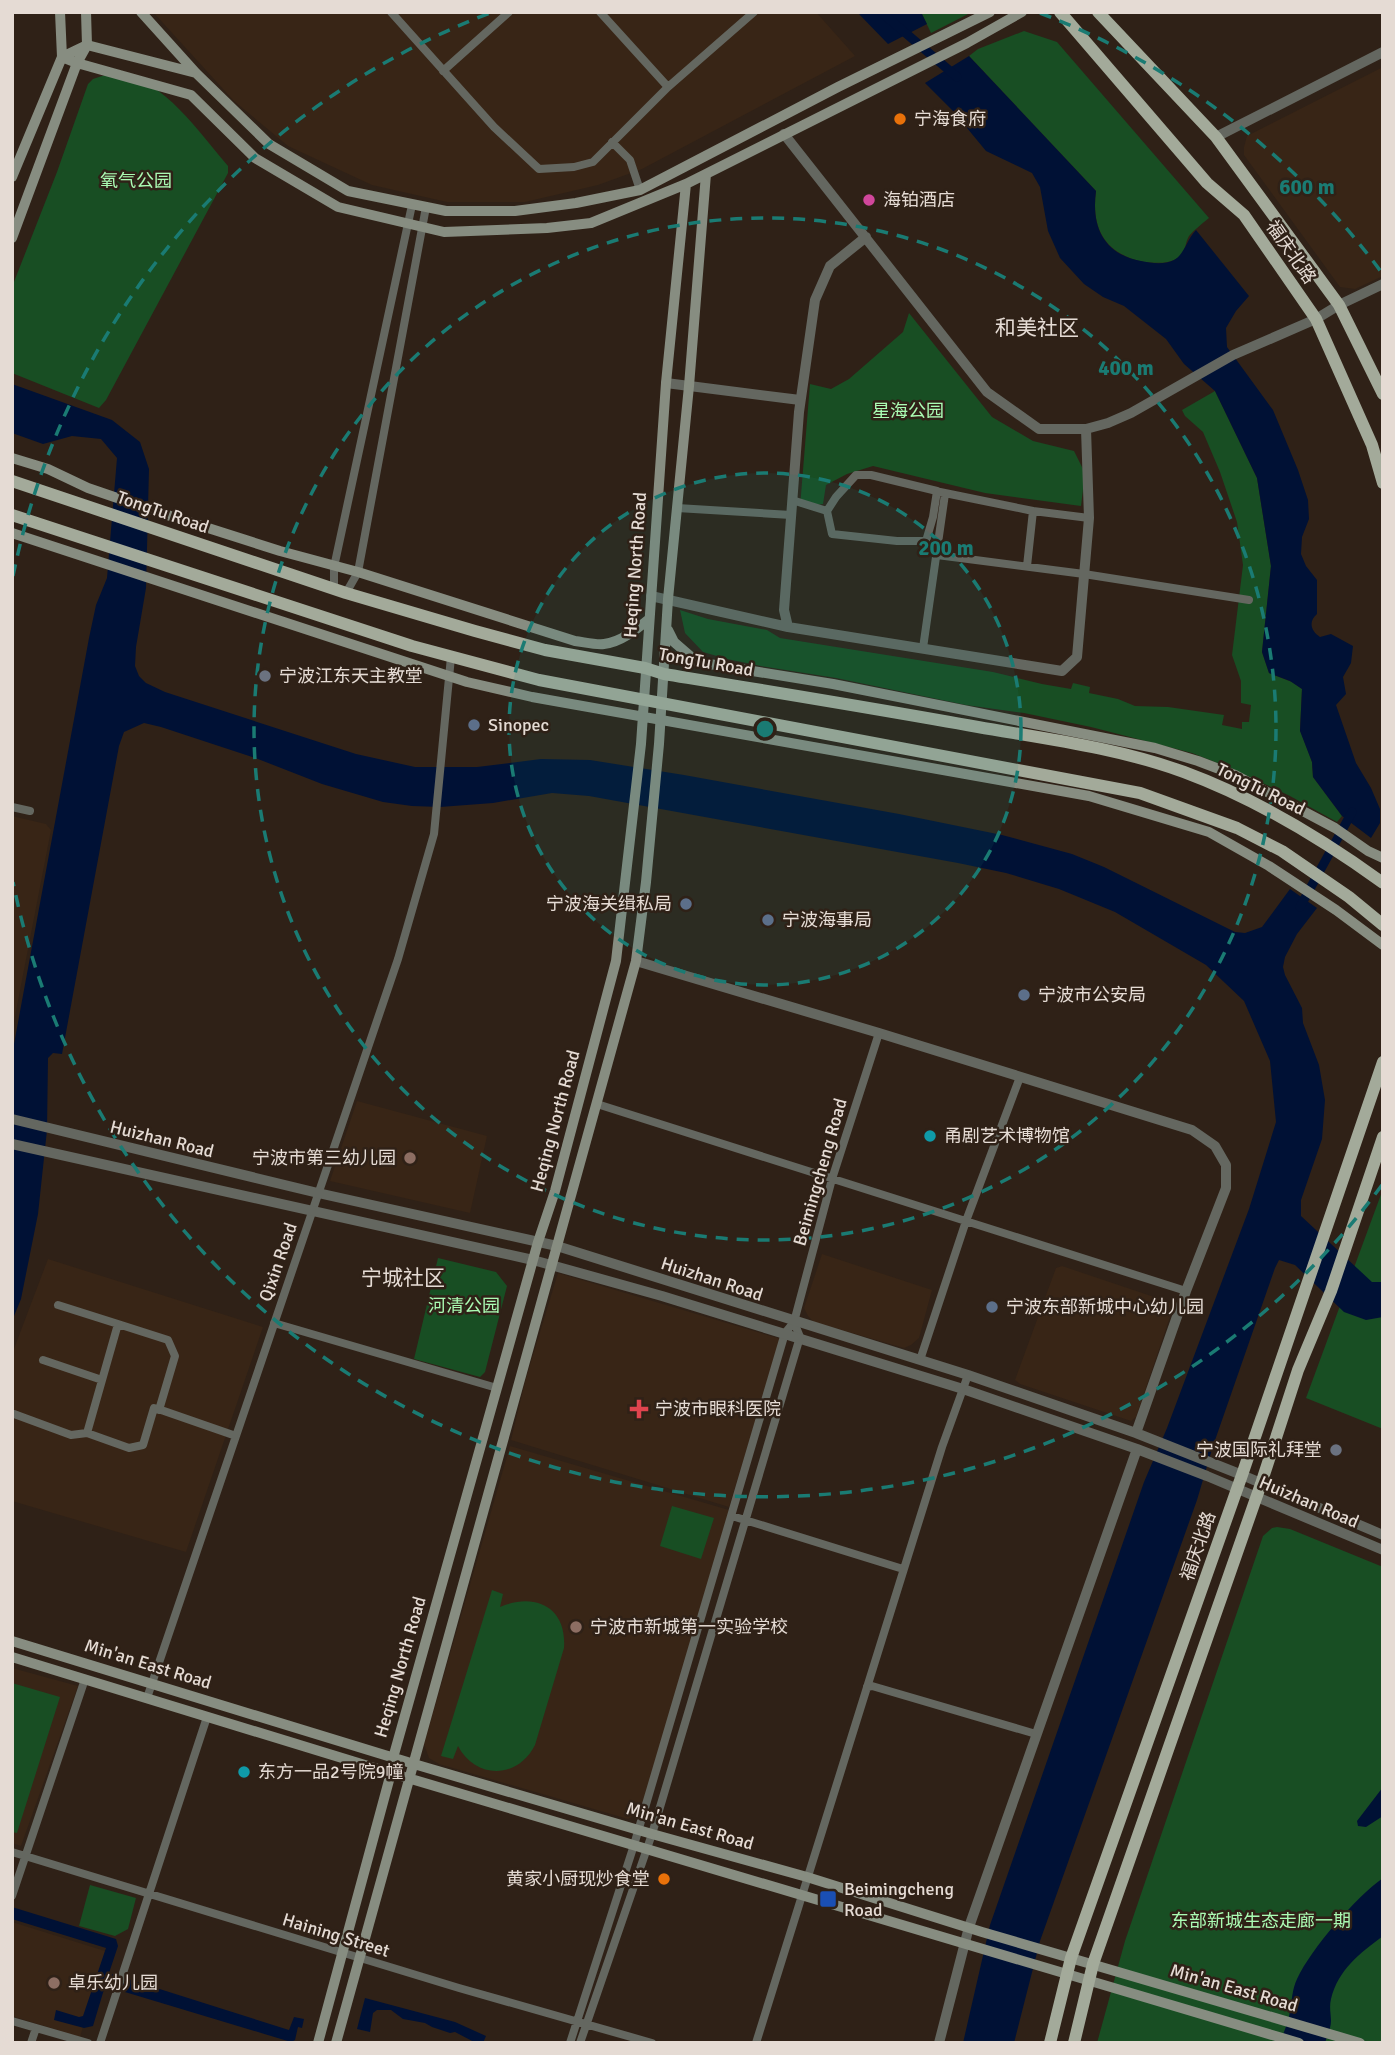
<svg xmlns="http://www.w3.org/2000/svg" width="1395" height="2055" font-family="Signika,'Noto Sans SC',sans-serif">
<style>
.built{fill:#382516}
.green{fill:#184e23}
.water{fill:#001135}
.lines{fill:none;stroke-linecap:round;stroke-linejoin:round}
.canal{stroke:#001135;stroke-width:9}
.minor{stroke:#646760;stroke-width:8}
.tertiary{stroke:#646760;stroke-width:10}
.secondary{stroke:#878d81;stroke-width:10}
.primary{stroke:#a3aa9a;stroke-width:12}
.ring{fill:none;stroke:#1a7b73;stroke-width:3.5;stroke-dasharray:12 9}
.food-dot{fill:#e8710a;stroke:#2f2117;stroke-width:2.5}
.hotel-dot{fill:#d1479c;stroke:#2f2117;stroke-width:2.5}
.worship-dot{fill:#6b7280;stroke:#2f2117;stroke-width:2.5}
.service-dot{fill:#5c6f8a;stroke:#2f2117;stroke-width:2.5}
.culture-dot{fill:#0f9aa8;stroke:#2f2117;stroke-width:2.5}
.education-dot{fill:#8d6e63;stroke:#2f2117;stroke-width:2.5}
.health-dot{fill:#e0444e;stroke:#2f2117;stroke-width:2.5}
.transit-dot{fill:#1a4fb4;stroke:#2f2117;stroke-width:2.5}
.labels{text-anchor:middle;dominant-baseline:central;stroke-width:5;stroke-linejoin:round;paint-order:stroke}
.poi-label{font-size:18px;fill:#e5dbd4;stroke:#2f2117;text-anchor:start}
.park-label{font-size:18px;fill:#aafbb3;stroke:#2f2117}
.street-label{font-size:18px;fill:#e5dbd4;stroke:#2f2117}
.quarter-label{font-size:21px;fill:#e5dbd4;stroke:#2f2117}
.centre{fill:#1a7b73;stroke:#2f2117;stroke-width:3.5}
.ring-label{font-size:21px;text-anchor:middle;font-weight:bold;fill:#1a7b73;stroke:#2f2117;stroke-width:5;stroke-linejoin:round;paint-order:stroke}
</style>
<rect width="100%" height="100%" fill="#2f2117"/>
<!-- built -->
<path class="built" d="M153,12H816L855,56L642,169L598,185L525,202H447L372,185L288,146L234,101Z
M1383,67V276L1355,289L1340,287L1244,155V147L1247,136Z
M12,816L46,824L51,830L12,1032Z
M357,1101L487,1136L470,1213L330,1181Z
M822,1254L932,1290L919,1338L911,1345L904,1348L814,1322L808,1316L804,1308Z
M48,1259L263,1327L186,1552L12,1501V1354Z
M1062,1266L1169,1302L1173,1308L1136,1417L1131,1421L1020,1384L1015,1380L1056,1268Z
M558,1273L781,1339L729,1507L511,1440L526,1378Z
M510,1446L729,1510L643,1804L637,1814L628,1819L439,1764L429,1758L424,1744Z
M12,1668L78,1686L21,1846L12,1843Z
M12,1922L105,1951L80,2037L12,2016Z"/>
<!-- green -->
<path class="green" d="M921,12H972L931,33Z
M1024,31L1057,42L1209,218C1203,223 1194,230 1189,236C1184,245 1187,252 1176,259C1168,264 1154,263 1144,262C1105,254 1091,229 1096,191L969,56L978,49Z
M117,71C166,82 197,130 228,166V173L106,400L99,408L12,373V287L57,172L88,84L93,79Z
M909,313L992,417L1033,441L1074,451L1085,473L1081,506L985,493L873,466L847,474L826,485L823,504L800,507L810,384L831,389L849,379L903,332Z
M1215,391L1257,478L1271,566L1262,652L1269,673L1292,682L1302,689L1300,730L1312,762L1313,777L1342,816L1337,822L1290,796L1233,769L1192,753L1091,727L1024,713L966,705L836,678L761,666L727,659L703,652L685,633L680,610L708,619L767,630L780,638L993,672L1042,684L1071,689L1073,683L1090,687L1089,693L1118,699L1135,706L1168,707L1224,715L1222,725L1242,729V722H1249L1251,705L1241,703V681L1232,655L1243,565L1237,522L1220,472L1203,432L1185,416L1182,410Z
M1383,1189V1429L1306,1398Z
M438,1258L496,1272L507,1286L485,1372L480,1377L414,1359Z
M672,1506L714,1518L701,1559L660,1546Z
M1277,1527L1290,1529L1383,1567V2043H1097L1125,1941L1263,1536L1272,1528Z
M492,1590L503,1594L500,1607C535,1592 567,1607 564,1648L535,1745C518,1779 476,1780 458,1746L453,1759L441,1756Z
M12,1683L60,1697L17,1833L12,1832Z
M90,1885L136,1898L128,1929L115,1936L79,1926Z"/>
<!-- water -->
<path class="water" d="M857,12H921L927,24L888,44Z
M969,56L1096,191C1091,227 1104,254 1141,261C1151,263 1164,265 1174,260C1184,255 1187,239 1196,230L1249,296L1236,311L1226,328L1227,347L1273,410L1298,470L1308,500L1309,519L1302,537L1301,554L1306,566L1317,580V614C1308,622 1311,631 1320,637L1331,634L1353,646L1351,663L1343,677L1346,694L1336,705L1356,763L1371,788L1380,809V823L1371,838L1342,816L1313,777L1312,762L1300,731L1302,689L1290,681L1269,673L1262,652L1271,566L1257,478L1215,391L1184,364L1166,339L1124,306L1103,297L1084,284L1060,258L1048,231L1040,187L1032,173L986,151L953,111L925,83Z
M12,384L112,420L140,442L149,469L146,588L136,647L135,666L139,676L146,683L165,692L356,754L415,767H477L541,759L590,760L684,775L899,814L1002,835L1072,854L1104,867L1235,932L1245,933L1262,927L1290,889L1317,908L1297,934L1285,957L1283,967L1285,975L1302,1008L1303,1023L1319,1065L1325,1100L1322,1139L1301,1200V1216L1372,1282H1383V1317L1366,1320L1344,1312L1295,1265L1279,1260L1275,1268L1213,1446L1197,1500L1040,1941L1014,2043H963L990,1925L1144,1482L1167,1428L1249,1209L1276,1122L1270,1061L1244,1001L1206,965L1115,912L1059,889L1006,873L958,863L589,796L552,793L493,803L440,807L412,806L383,802L322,784L258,759L161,727L144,723L124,732L119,746L62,1054L53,1053L48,1058L47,1130L38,1214L21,1299L12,1321V1063L14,1044L89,638L96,605L107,578L117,458L101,439L72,436L43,444L12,433Z
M1383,1787V1816L1366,1827L1358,1826L1357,1821Z
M1383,1878V1936C1360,1953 1338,1970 1331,1999C1329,2007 1331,2014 1331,2021C1331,2028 1327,2036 1325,2043H1280C1283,2033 1289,2022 1290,2011C1292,2000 1292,1990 1297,1979C1311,1949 1356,1897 1383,1878Z
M12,1907L116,1939L118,1946L109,1973L289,2030L294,2017L304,2019L302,2028L298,2027L295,2040L291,2042L105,1986L93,2026L84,2028L54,2020L56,2010L79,2017L83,2016L106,1948L12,1919Z
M365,1998L455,2022L486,2036L483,2043H476L455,2032L450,2033L432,2027L425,2023L403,2019L391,2010H377L373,2013L370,2032L357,2029Z"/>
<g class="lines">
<!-- canal -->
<path class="canal" d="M881,12L957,77
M1300,907L1352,812"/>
<!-- minor -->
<path class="minor" d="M391,12L494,127L539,169L574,167L593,162L668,87L754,12
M600,12L668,87
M443,71L509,12
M612,142L630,160L640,190
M940,492L1033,511L1027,566
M792,500L827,511L832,534L897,541H926L933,517L937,491L871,475H856L836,497L827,511
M677,508L791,515
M1033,511L1089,518
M937,555L1084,574L1249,600
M334,589V567L412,205
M346,593L358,572L426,207
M923,648L945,494
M12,807L30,811
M597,1104L1186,1291
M58,1305L118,1324
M274,1323L497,1388
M43,1360L102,1380
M920,1360L966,1221L1020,1077
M159,1410L175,1356L168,1340L118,1324L87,1433L129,1448L143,1445L154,1408L164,1411L236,1436
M14,1414L71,1435L87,1433
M732,1516L903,1569
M867,1687L872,1686L1036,1734
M147,1698L398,959L434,834L451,657
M12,1852L459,1988L652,2043
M12,1896L85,1679
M12,2021L88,2043
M31,2043L36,2028
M100,2043L207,1717
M570,2043L634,1845L785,1333L794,1322L832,1179L879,1033
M580,2043L652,1834L800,1337L794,1322
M756,2043L942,1447L968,1375"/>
<!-- tertiary -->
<path class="tertiary" d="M784,134L987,392L1039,429H1086L1108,423L1131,413L1233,355L1316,319L1339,305L1383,284
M1216,137L1383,52
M866,237L830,266L815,300L799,412L784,610L788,627L1062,671L1077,657L1089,518L1086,429
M666,383L800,400
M651,596L788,627
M636,961L879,1033L1192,1130L1215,1146L1226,1165V1188L1186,1291L1136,1433
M12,1119L318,1193L557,1246L968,1375L1136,1433L1242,1475L1383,1535
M12,1144L533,1260L662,1296L963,1389L1137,1449L1207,1476L1383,1550
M939,2043L969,1927L1137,1449"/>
<!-- secondary -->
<path class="secondary" d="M141,12L196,73L269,144L348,191L446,211H515L576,203L640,190L838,87L990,12
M62,57L77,63L191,95L255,158L338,207L444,232L547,228L591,223L686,184L967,43L1022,12
M62,57L87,45L196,73
M12,177L62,57L60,12
M12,238L77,63L87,45L86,12
M12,458L48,469L88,488L161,513L280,551L358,572L575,641C584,642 595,645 604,644C621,642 637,629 649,619
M12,533L467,682L532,697L1089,796L1209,832L1269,866L1336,910L1383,945
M668,630L674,642L697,662L833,684L1155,748L1198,761L1235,775L1335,828L1368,851L1383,858
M12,1641L414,1764L652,1834L807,1877L982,1932L1360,2043
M12,1657L391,1773L1299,2043
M318,2043L391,1773L393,1758L538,1242L555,1191L616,961L641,744L666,383L686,184
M336,2043L636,961L646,882L659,744L668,599L689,386L706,174"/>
<!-- primary -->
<path class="primary" d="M1060,12L1207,183L1244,215L1316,319L1372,445L1383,483
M1098,12L1216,137L1339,305L1383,394
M12,481L346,593L475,631L545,650L645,668L664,674C768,691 873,708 978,727C1047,739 1118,748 1184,772C1257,799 1321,838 1383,883
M12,515L412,646L539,680L1140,793L1237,828L1282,851L1349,897L1383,925
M1050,2043L1071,1958L1242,1475L1383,1062
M1074,2043L1093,1964L1261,1484L1298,1370L1331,1291L1383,1137"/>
</g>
<!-- distance rings -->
<circle cx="765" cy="729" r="256" fill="#1a7b73" fill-opacity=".12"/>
<g class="ring">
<circle cx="765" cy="729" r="256"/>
<circle cx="765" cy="729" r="511"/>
<path d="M1382 1185A767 767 0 0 1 13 882M13 576A767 767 0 0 1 490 13M1040 13A767 767 0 0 1 1382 273"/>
</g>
<!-- markers -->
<g class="food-dot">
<circle cx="900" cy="119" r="7"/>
<circle cx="664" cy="1879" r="7"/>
</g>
<circle class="hotel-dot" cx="869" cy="200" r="7"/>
<g class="worship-dot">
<circle cx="265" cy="676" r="7"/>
<circle cx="1336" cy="1450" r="7"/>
</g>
<g class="service-dot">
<circle cx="474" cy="725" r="7"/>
<circle cx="686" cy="904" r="7"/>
<circle cx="768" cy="920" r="7"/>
<circle cx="1024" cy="995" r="7"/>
<circle cx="992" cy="1307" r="7"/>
</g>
<g class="culture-dot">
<circle cx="930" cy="1136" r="7"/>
<circle cx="244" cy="1772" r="7"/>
</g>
<g class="education-dot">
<circle cx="410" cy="1158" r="7"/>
<circle cx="576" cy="1627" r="7"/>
<circle cx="54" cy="1983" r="7"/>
</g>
<path class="health-dot" d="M635.5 1398.5h7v7h7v7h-7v7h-7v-7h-7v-7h7z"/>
<rect class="transit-dot" x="819" y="1890" width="18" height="18" rx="3.5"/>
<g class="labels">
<!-- poi labels -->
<g class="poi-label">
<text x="914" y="119">宁海食府</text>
<text x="883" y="200">海铂酒店</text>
<text x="279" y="676">宁波江东天主教堂</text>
<text x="488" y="725">Sinopec</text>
<text x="672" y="904" text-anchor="end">宁波海关缉私局</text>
<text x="782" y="920">宁波海事局</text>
<text x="1038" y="995">宁波市公安局</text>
<text x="944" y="1136">甬剧艺术博物馆</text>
<text x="396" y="1158" text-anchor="end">宁波市第三幼儿园</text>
<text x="1006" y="1307">宁波东部新城中心幼儿园</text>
<text x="655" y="1409">宁波市眼科医院</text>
<text x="1322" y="1450" text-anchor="end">宁波国际礼拜堂</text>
<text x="590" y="1627">宁波市新城第一实验学校</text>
<text x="258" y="1772">东方一品2号院9幢</text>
<text x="650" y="1879" text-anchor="end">黄家小厨现炒食堂</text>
<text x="844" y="1889">Beimingcheng<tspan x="844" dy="21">Road</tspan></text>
<text x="68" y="1983">卓乐幼儿园</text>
</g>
<!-- park labels -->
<g class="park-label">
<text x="136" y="181">氧气公园</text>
<text x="908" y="411">星海公园</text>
<text x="464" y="1306">河清公园</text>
<text x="1261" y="1921">东部新城生态走廊一期</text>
</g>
<!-- street labels -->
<g class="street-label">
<text transform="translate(1291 252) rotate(55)">福庆北路</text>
<text transform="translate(163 512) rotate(19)">TongTu Road</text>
<text transform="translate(635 565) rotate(-86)">Heqing North Road</text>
<text transform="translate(706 662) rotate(10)">TongTu Road</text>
<text transform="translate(1261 789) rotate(26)">TongTu Road</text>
<text transform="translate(555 1121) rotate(-75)">Heqing North Road</text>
<text transform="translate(162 1139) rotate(14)">Huizhan Road</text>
<text transform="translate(820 1172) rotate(-74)">Beimingcheng Road</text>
<text transform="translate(278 1262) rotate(-71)">Qixin Road</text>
<text transform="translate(712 1279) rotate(18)">Huizhan Road</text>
<text transform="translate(1309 1502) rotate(23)">Huizhan Road</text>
<text transform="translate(1198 1546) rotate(-71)">福庆北路</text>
<text transform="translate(148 1664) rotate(17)">Min'an East Road</text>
<text transform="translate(400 1667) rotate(-74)">Heqing North Road</text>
<text transform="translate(690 1826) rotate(16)">Min'an East Road</text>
<text transform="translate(336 1935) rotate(17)">Haining Street</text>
<text transform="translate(1234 1988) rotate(16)">Min'an East Road</text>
</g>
<!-- quarter labels -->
<g class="quarter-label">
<text x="1037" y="328">和美社区</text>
<text x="403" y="1278">宁城社区</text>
</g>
</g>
<circle cx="765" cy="729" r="10" class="centre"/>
<g class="ring-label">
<text x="1307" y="194">600 m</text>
<text x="1126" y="375">400 m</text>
<text x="946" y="555">200 m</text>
</g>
<!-- border -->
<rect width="1395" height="2055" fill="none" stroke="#e5dbd4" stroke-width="28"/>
</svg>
